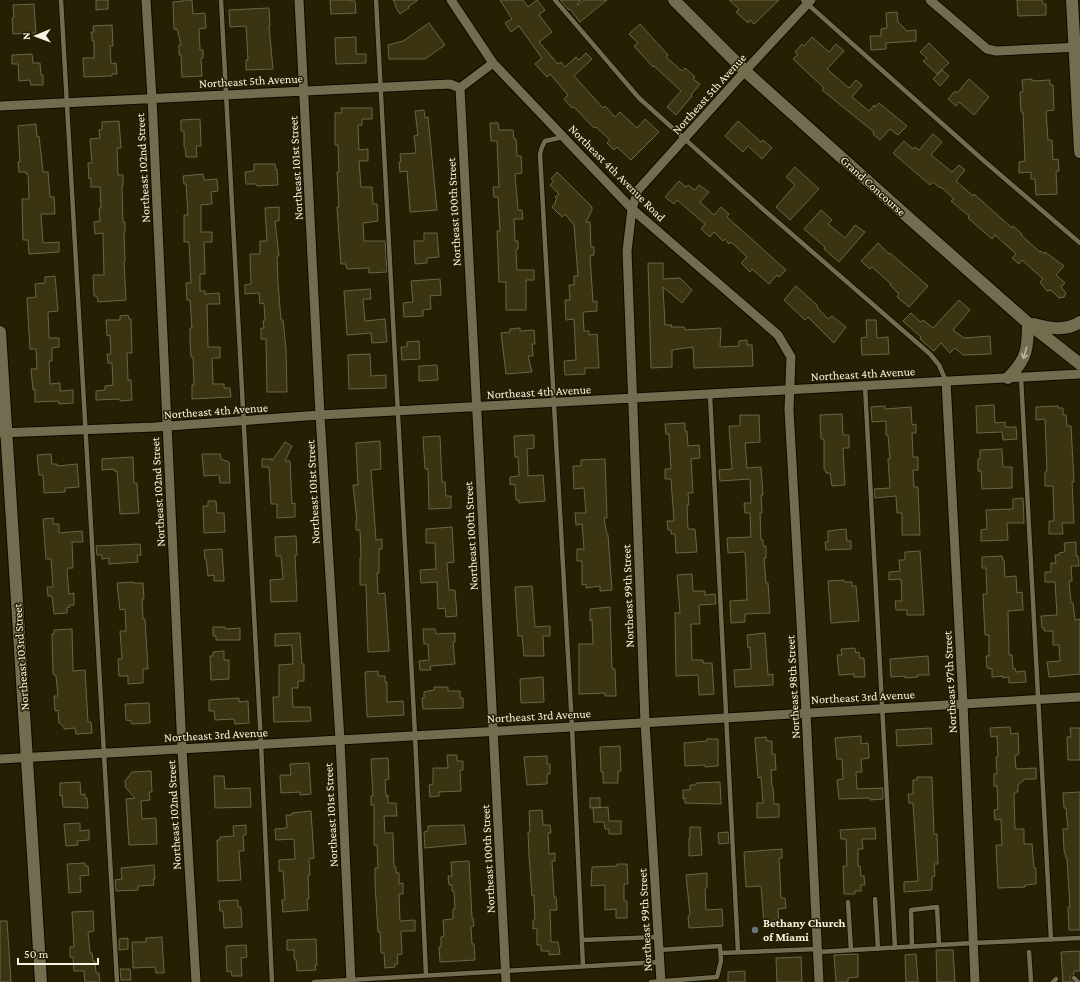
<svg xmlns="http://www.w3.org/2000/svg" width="1080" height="982" font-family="'Crimson Pro',serif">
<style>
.building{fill:#3a3413;stroke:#6a6547}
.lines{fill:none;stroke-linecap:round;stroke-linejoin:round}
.lane-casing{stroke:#0e0900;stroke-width:6}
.street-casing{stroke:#0e0900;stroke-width:11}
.secondary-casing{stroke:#0e0900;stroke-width:14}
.lane{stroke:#736d4f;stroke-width:4.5}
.street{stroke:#736d4f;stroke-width:9}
.secondary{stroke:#736d4f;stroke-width:12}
.oneway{stroke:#bcb8a1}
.worship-dot{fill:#6b7280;stroke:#252003;stroke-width:1.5}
.labels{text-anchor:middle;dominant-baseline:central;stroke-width:3;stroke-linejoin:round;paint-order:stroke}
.street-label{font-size:12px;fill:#f8f5e4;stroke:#252003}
.poi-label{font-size:12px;font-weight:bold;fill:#f8f5e4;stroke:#252003;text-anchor:start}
</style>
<rect width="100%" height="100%" fill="#252003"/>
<!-- building -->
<path class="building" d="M96,0H108V9L96,10Z
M182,0H192L193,14L205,13L206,28L199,29L200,50H203V58H201L202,76L182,77L181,55H179V45H181L177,29H174L173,2L183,1Z
M330,0H350L351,1H355L356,13L331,14Z
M393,0H418L408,7L409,8L400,14L395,6L396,5Z
M500,0H523L528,7L537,0L545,10L539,15L552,32L539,42L558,64L561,62L565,67L576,57L579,60L586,53L592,59L574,76L603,108L605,106L615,117L620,112L637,128L645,119L659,132L631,160L617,147L614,150L607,143L610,140L596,127L594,128L574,107L572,108L564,99L568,95L550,74L547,77L535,64L542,58L519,26L511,32L505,23L512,19Z
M560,0H581L577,4L578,5L584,0H607L580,22L570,9L569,10Z
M729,0H779L754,24L750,20L748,23L736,12L739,9Z
M1017,0H1042L1043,4H1046V15L1018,16Z
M34,4L36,33L13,34L12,18L14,17L13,5Z
M269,8L270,26H269L273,69L246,70V60H248L246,26L230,27L229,10Z
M897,12L898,22L907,31L916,30V41L886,43V49L871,50L870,36H881V29L887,28L886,13Z
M429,23L445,45L425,59H389L388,45L403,41Z
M640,24L668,55L666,57L682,71L685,68L695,77L693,79L700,84L691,95L692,96L676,115L667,107L681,91L654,66L653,67L634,46L638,43L629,34Z
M112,25L113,46H110L111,64L116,63L117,74H112V76L84,77L83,58H94V41H92V37L91,32H94L93,26Z
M356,37V54H366V63L336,64L335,38Z
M812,37L829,52L836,44L844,51L827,69L849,88L856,80L862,85L852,97L869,111L874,105L875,107L879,103L907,126L898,135L890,129L880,140L873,134L874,132L822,90L824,88L793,59L798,54L795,52L802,44L804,46Z
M929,43L949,63L937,74L923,61L927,58L920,52Z
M32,54L33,63H40L41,75H43V85H31L30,80L19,81L18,64H12V55Z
M942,70L949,76L940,86L933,79Z
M969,79L989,97L974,115L959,102L956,106L948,99L955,91L957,93Z
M1032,79V81L1050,80V85H1053L1054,110L1046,111L1048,140H1052L1053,160L1058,159L1059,171H1056L1057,194L1036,195L1035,179H1031V172L1019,173V162L1025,161L1023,112H1021L1020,92H1023L1022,80Z
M341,108H372V119H362V125H358L359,150L368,149V161H359L361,187H372L373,204H377L378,221L363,223L364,241H385L387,272L369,273V268L347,269L346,264H341L337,207H339L337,172H339L338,145H335V113H342Z
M424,110L425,118L428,117L437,210L410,212L407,171L400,172L399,162H401L400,154L416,153L414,136L418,135L415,111Z
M200,119L201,146H196L197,157H186L185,147H184V131H181V120Z
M119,121L121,148H117L118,175H123V186H122L123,222H125V232H124L125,261L124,262L126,300L98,302L97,296H94L93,275H104L103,233L95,234L94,222L100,221L99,208H101L100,187H91V178L89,179L88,163H92L90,139L100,138L99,130L102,129V122Z
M738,121L761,142L763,140L772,148L762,159L748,146L743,152L725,136Z
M490,123H498L499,130H513L514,139H516L517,156H521L522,173L515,174L518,210H522L523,219H514L515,241H518V249L516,250L517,270H534V280H526V310H506V282H499L497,231H500L498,197H494L493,187H499L497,141H491Z
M36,124L37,137L39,136L43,172H48L50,197H54L55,214H41L43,243L59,242V252L29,254L28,240H23L22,199H29L28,174H26V172H19L18,162H20L18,126Z
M933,134L942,142L931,155L952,172L959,165L965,170L956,181L973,196L974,194L1012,228L1013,226L1022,234L1021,235L1040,252L1041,251L1044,254L1045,252L1064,266L1056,275L1065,283L1061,287L1066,293L1064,297L1059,298L1051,290L1047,291L1040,282L1043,279L1022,260L1019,264L1012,258L1016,254L995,235L992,239L968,218L969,216L951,201L954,199L941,187L940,188L933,182L930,185L893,153L904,141L913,149L915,147L919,150Z
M254,164H275L276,170L277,169L278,185L257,186L256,184H246L245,172L254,171Z
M795,167L819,189L790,220L776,207L795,185L786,177Z
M557,172L592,207V210L586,222H590L591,247H594V255L590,256L593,302L597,301V311L583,312L584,331H589V335L597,334L599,368H585V374L565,375L564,361L576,360L574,319L566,320L565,300H570L569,285H574V276H578L574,225L565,214L562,217L552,207L556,202L555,201L557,199L555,197L559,194L550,185L554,181L551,179Z
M203,174L204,180L217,179L218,191L211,192L212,204L201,205V232H212V242H204L205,274H200V291H205V294L219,293L220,304H207L208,347H220V358H212L213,384H224V388H230L231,397L192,399V385H194L193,357H191L190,341V328H192L190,300H187L186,283H191L189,242H184V215H188L186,184H184L183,176Z
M679,181L686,187L688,185L695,190L699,185L709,192L700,202L714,215L721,207L729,214L727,217L786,270L779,277L777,275L769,284L752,269L750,272L741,263L747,257L731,242L729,244L725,239L723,241L714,232L710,237L701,229L705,224L677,200L674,204L665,197Z
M279,207V221H275L279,256H277L278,283L281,320H283L286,349L287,392H267L266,339H261V328H264L263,321L265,320L264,303L260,304L259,293L245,294V285L251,284L250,254H260V241H267L265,208Z
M821,210L832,220L828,224L845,238L855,225L865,232L839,262L824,249L825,247L804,229Z
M424,233H437L439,257L427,258V263L415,264L414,241H424Z
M878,243L889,254L890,253L928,286L909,307L897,297L899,294L890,285L891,284L872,267L870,269L861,261Z
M648,263H663V279L680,278L692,290L682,303L663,287L665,325H672L671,327H684L685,330L721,328L720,347L739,346V341L747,340V345H752L753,366L694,368L693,347L672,350V367L651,368Z
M55,276L58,311L48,312L49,338H59V347L52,348V361H49L50,384L60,383V391L73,390V403L59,404L58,401L35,402V389L33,390L31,369H37L36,349H30L27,298L36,297L35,284L45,283V277Z
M440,279L441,295L430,296L431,309L423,310V316L404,317L403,303L413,302L411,281Z
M796,286L818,306L817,307L828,319L832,316L846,327L834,343L808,317L805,320L784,300Z
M370,289L371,299H363L365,321L385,319L387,342L372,343L371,333L347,335L344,291Z
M959,300L970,310L953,330L964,338L990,336L991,354L963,355L955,348L950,353L941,343L934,351L920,339L921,337L903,321L911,313L921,322L923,320L933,328Z
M128,315L129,319H131L132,353H127L128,380H131L132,400L120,401V399L96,400V391L105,390V386L113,385L112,363H108L107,354H111L110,335L107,336L106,320H120V316Z
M866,320H876L877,338L888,337L889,354L862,355L861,338L867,337Z
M520,328V331L534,330L535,344H532L533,356H528L532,372L506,374L501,333L510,332V329Z
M419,341L420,359L402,360L401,347H407V342Z
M370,354L371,376L386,375V388L349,389L348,355Z
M437,365L438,380L419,381V366Z
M994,405L995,423L1005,422V427H1016L1017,439L1003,440L1002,432L977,433L976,406Z
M885,406V409L911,407L912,425L916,424V433H912L913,457H918V470H913L914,487H918L920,535H902V513H897L896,496L875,498L874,489L890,488L888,459H890L888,435H886V421L872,422L871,407Z
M1058,406V408H1063V415H1066L1067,426H1071L1074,482H1072L1074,523H1062L1063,534H1049V521H1054L1053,486H1045V472L1047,471L1045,419L1036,420V407Z
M842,414L843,435H849V448H843L845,485L832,486L830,473H826L825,469H824V439H821L820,415Z
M740,415H759L760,442L745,443L747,468L761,467L763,495H761L762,513H760L761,540H763V546H766V558H764L766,583H768L770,613L745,614V622L731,623L730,601L747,600L746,569L745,552L728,553L727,538L751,537L750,513H745L744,503H751L750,479L720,481L719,470L732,469L729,426H740Z
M685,423V431H687L688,446L699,445L700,458L691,459L693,493H688L689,505H687L688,529H695L697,552L676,553L675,534H671V530H668L667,521H674L671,479H665V469H671L669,434H666L665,424Z
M534,435V448L527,449L528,476L543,475L545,501L519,503V500H516L515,484L510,485V477L519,476L518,457H515L514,436Z
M440,436L442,482H445L446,496H451V508L429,509L428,469H425L423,437Z
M380,441L381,469L371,470L376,540L382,539V549H379V573H377L378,594L385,593L389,651L368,652L366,585H360V558H361L360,530H356V521H357L353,485H358L356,443Z
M285,442L292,446L285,461H290L292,504L295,503V517L277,518V504H271L269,467H262V459H272V461Z
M1002,449L1003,467H1012V488L982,489L981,471H978V459H980V450Z
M51,454L52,464H57V466L77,464L79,487L65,488V492L44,493L43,475H39L37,455Z
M202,454H220L221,459L229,462L230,483H220L219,475L204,476Z
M133,457L134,483H137L139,513L120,514L117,471H114V469L102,470V459Z
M605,459L607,518H604L607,535H608L612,590L600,591V586L586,588V584L582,585V561H577V549H584L582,524L576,525L575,513H586L584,488L574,489L573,466H581V460Z
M1023,498L1024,523H1007L1008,540L981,541V530L987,529L986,510L1013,509V499Z
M208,501H216L217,513H224L225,532L204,533L203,506H208Z
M53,518V524H59V533L82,531L83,542H72L73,568H68L67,571L69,594L74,593V605H69L70,607L67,608V613L54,614L52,596H48L47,587H53L51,559H46L43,519Z
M452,527L454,562L447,563L449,590H455L457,616L446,617L445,608L438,609L437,582L421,583L420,570L436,569L435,543H426V529Z
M846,529L847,541H851V549L826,550L825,542H828V531Z
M296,536L297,555H295L297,601L271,602L270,580L283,579L281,556H276L275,537Z
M1076,542V556H1078L1079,566H1071L1072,581H1069L1071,603H1073L1075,620L1080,619V674L1049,677L1047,662L1060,661L1059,645H1053V631H1044V628H1042L1041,616L1057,615L1055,582H1045V572H1051V563H1056L1055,555H1059V553L1065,552L1064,543Z
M140,544L141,555H137L138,562L109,564V558L102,559V555H97L96,546Z
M222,549L224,581H214V575L208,576L206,559H205L204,550Z
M920,551L924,615H907V610H896L895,601H902L901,579L889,580V572L900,571L899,560H905V552Z
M1002,556L1003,560H1004L1005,577L1016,576L1017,593L1022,592L1023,610L1008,611L1009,655H1012L1013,669L1015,668L1016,672L1025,671L1026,682L1009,683V677L1003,678V676L992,677V669L987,668L986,656H989V635H985L983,594H987L986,568H982V557Z
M692,574L693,591H705V595L715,594L716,604L699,605L700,624H691L692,660H703V663H712L714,694L699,695L698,675L676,676L675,613H680L677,575Z
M844,580V582H852V586H856L859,621L831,623L828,581Z
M133,582V583H143L144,599H142L143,619H145L148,669H143V683L128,684V676H119L118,659H122L120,631H126L125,609L120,610L117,583Z
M532,586L535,627L550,626V636H543L544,656H524L522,636H518L515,587Z
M610,607L612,669H615L616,696H605V693L579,694V644H593L592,620L590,621V609Z
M213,627H225V629L240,628V640H216V636H213Z
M72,629L73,671L85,670L88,722H91L92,733L76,734L75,728L64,729V727L59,723L58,710L55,711L54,696H58L56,676L53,674L52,634H54V630Z
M423,629H435L436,634L455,633V642H453L455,664L430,666L431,670H420L419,661L429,660L428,644H424Z
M300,633L302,664H304V681H298V688H292L293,707H310L311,721L274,722L273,697H279V665L293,664L292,645L275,646V634Z
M765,633L768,675L773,674V685L735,687L734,670L751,669L750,647L748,648L747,635Z
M855,648L856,653L859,652L860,658H864L865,677H854V674L839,675L837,655H842L841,649Z
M224,651V660H229V679L211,680L210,656H213V652Z
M928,656L929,675H918V677L905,678V676L891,677L890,659Z
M378,671V676H385V682H387V702L403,701L404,715L367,717L365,672Z
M543,677L544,702L521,703L520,679Z
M434,687H448V691H460V698H463V708L423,709L422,698H424V692L434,690Z
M239,698V702L248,701L249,723L235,724L234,719L215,720L214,711H209V700Z
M149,703L150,723L132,724L131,721L126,720L125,704Z
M1010,727L1011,734L1018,733L1019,754L1015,756L1016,769L1036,768V779H1025L1018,785V792H1015L1014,797L1015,829H1024V844H1032L1034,868H1036V884L1025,885V887L998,888L996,845H1002L1001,819L995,820L994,810L998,809L997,786H994V774H997L996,757H998L997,736L991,737L990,728Z
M931,728L932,744L897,746L896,730Z
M1070,728H1080V760H1068L1067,737H1071Z
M861,736V744L868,743L869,758L861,759L862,772H856L857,789L883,788V799L870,800V798H868L839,799L837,780L843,779L842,759H837L835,738Z
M766,737L767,741H772V754H775L776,770H771L772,787H773L774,804H779V817L757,818V803H763L761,777L758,778L755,738Z
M707,739H718V766L705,767V765L685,766L684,743L707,741Z
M620,746L621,771H618V783H603V772H601L600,747Z
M447,755H457V761H463V770H460L461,791L439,792V796L430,797L429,785L433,784V768H448Z
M547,756V764H550V774H547V784L527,785L524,757Z
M388,758L389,779L385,780L386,796L388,795V803H396L397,816H384L385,833H393L394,867H396V873H399V884L403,883V894H399L400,921L415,920V931H401L402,954L397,955L398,964H395V967L385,968L384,953H381L380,932H378L375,884V868H378L377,845H374V805H371V796H373L371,759Z
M309,763L311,794L300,795V792L281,793L280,775H291L290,764Z
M151,771L152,792H149L150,800L141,801L142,819L156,818L157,844L129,845L126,799L135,798L126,788L125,781L132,772Z
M214,776H224L225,789L250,788L251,807L215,808Z
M917,777H932L934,834H937L938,864H934L935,876L932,877V890L904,892V882L918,881L913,803H909L908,794H913V780H917Z
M80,782L81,795L85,794V798H87L88,808L63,807L62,795L60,796V783Z
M720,782L721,804L685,803V798L683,799V790H690V785H696V783Z
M1080,792V930H1069L1068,907H1070L1067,858H1066L1064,850L1063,829H1068L1066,808H1064L1063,793Z
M590,798H600V807L590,808Z
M608,807L609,821H621V834H609V829H605L604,822H594L593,808Z
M542,810L543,825H550L551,833H548L549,854L555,853V861H552L554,897H556L557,910H550L551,942H558L560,954L549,955V951H541V945H537V928L533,929V920H535L534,899V895L532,896L529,855L528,832H530L529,811Z
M311,811L314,858L309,859L310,875H308L309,899H307L308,910L283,912L282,900H285L283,871H279V860L295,859L294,839L276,840L275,829L287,828L286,815H292V813Z
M80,823V831L89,830V840L77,841L78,845L66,846L64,824Z
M246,825V835H243L244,851H239L241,880L218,881L217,840H220V837L234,836L233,826Z
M464,825L466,844L425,848L424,832L428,831V826Z
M690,827H700L702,855L689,856V838H690Z
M875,828L876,839H862L863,849H858V866H860L861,876H864L865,885H861V891H855V894H844L843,866H847L846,839H841L840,830Z
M728,832L729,843L719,844L718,833Z
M782,849V858H779L781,898H785L786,908L778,909L779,923L764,924L761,886L746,887L744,852Z
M469,861L472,918H473L474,926L471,927L472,944H474L475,960L440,962L439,947H441V937L444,936L443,920L452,919L453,918V909H455L454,891H452V885H449L448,876H452L451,862Z
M85,863V866H88L89,875L80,876L81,892L69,893L67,864Z
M617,864H627L628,884H624V901H627V918H616V909L605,910V885L591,886L592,867L617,866Z
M154,865L155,879H153L154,885L138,886V890L116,891L115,880L122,879L121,868Z
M707,873V888H705L706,910L722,909L723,926L689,928L688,916L690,915L686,875Z
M238,900V907H241L242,927L224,928L223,911H220L219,901Z
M93,911L94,931L88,932L90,953H92L93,961H95L96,973H99L100,982H85L84,971H74L73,957H70V947H74L72,912Z
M0,921H7L11,982H0Z
M162,937L164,973H156L155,967L133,968L132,942H146V938Z
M128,938V949L119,950V939Z
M316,939L317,965H315L316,970L297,971L296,959H294V950H287V940Z
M246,945L247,957L241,958L242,976H232L231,971L227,972L226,946Z
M936,950H953L955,982H937Z
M1080,951V971H1074V974L1070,977L1073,982H1063L1061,952Z
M858,954V977L848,978V982H836L834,955Z
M916,954L918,982H906L905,955Z
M801,957L802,982H777L776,958Z
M120,969H130L131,980H121Z
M745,971V982H728V972Z"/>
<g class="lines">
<!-- lane casing -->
<g class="lane-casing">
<path id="lane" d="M61,0L117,982
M221,0L261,744L272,982
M376,0L415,735L426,975
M555,0L639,98L764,210L930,354L939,365L946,381
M803,0L983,160L1080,243
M563,137L545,141L542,147L540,154L572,727L583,966
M1021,377L1051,940
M865,386L895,948
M710,395L738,952
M875,899L878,949
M848,902L851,950
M582,940L658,937
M912,947L911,910L937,907L939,945
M818,952L973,943L1080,938
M1029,952L1031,982
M721,953L817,949
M1074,978L1078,982
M314,982L660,962
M651,982L717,977L721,961L720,946L659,950
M1053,982L1056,979"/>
</g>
<!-- street casing -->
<g class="street-casing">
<path id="street" d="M146,0L152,98L182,749L196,982
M299,0L320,415L340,740L351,982
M451,0L493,63L632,209L778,335L791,357L789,410L806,712L819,982
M930,0L987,49L996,51L1080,47
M460,88C475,386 492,684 506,982
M0,106L450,84L460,88L493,63
M946,381L963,703L975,982
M0,433L155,427L320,415L1080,374
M0,759L572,727L1080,697
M661,982L645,722L627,251L632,209L638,190L745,71L811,0"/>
</g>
<!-- secondary casing -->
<g class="secondary-casing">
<path id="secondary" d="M674,0L745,71L910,219L1028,323L1080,364
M1072,0L1080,152
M1034,324C1049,328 1066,332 1080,322
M0,332L41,982
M1008,378C1027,359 1028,349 1028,323"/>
</g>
<!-- lane -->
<use href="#lane" class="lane"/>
<!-- street -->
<use href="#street" class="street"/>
<!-- secondary -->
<use href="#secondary" class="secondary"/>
</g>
<!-- one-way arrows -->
<defs><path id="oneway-shaft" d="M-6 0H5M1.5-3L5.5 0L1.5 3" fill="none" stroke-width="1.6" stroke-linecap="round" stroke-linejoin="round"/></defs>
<use class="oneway" href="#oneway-shaft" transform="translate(1025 353) rotate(106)"/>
<!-- markers -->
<circle class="worship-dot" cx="755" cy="930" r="4"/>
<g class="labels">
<!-- street labels -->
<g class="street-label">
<text transform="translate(251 81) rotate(-3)">Northeast 5th Avenue</text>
<text transform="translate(709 94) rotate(-48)">Northeast 5th Avenue</text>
<text transform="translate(143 168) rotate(-93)">Northeast 102nd Street</text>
<text transform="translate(296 168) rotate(-93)">Northeast 101st Street</text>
<text transform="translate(617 173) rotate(45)">Northeast 4th Avenue Road</text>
<text transform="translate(873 186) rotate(42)">Grand Concourse</text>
<text transform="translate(454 212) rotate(-93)">Northeast 100th Street</text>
<text transform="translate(863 374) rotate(-3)">Northeast 4th Avenue</text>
<text transform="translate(539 392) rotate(-3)">Northeast 4th Avenue</text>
<text transform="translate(216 411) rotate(-4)">Northeast 4th Avenue</text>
<text transform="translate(158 492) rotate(-93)">Northeast 102nd Street</text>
<text transform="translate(313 492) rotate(-93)">Northeast 101st Street</text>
<text transform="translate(471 536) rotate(-93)">Northeast 100th Street</text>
<text transform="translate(628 596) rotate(-92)">Northeast 99th Street</text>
<text transform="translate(21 657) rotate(-94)">Northeast 103rd Street</text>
<text transform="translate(950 682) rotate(-93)">Northeast 97th Street</text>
<text transform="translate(793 687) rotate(-93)">Northeast 98th Street</text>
<text transform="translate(863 697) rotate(-3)">Northeast 3rd Avenue</text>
<text transform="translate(539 716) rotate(-3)">Northeast 3rd Avenue</text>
<text transform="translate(216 735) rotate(-3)">Northeast 3rd Avenue</text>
<text transform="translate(174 815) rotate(-93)">Northeast 102nd Street</text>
<text transform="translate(331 815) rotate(-93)">Northeast 101st Street</text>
<text transform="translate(488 859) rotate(-93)">Northeast 100th Street</text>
<text transform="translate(645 920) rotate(-93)">Northeast 99th Street</text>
</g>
<!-- poi labels -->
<g class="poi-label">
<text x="763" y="923">Bethany Church<tspan x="763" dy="14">of Miami</tspan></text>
</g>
</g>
<!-- north arrow -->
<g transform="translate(36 36) rotate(269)" stroke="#252003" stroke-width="3" paint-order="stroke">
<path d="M0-3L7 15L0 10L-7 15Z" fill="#f8f5e4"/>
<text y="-6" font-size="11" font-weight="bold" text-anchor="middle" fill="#f8f5e4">N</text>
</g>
<!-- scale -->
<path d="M18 958v6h80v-6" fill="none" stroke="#f8f5e4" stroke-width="2"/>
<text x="24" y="958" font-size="12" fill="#f8f5e4" stroke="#252003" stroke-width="3" paint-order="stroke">50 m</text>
</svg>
